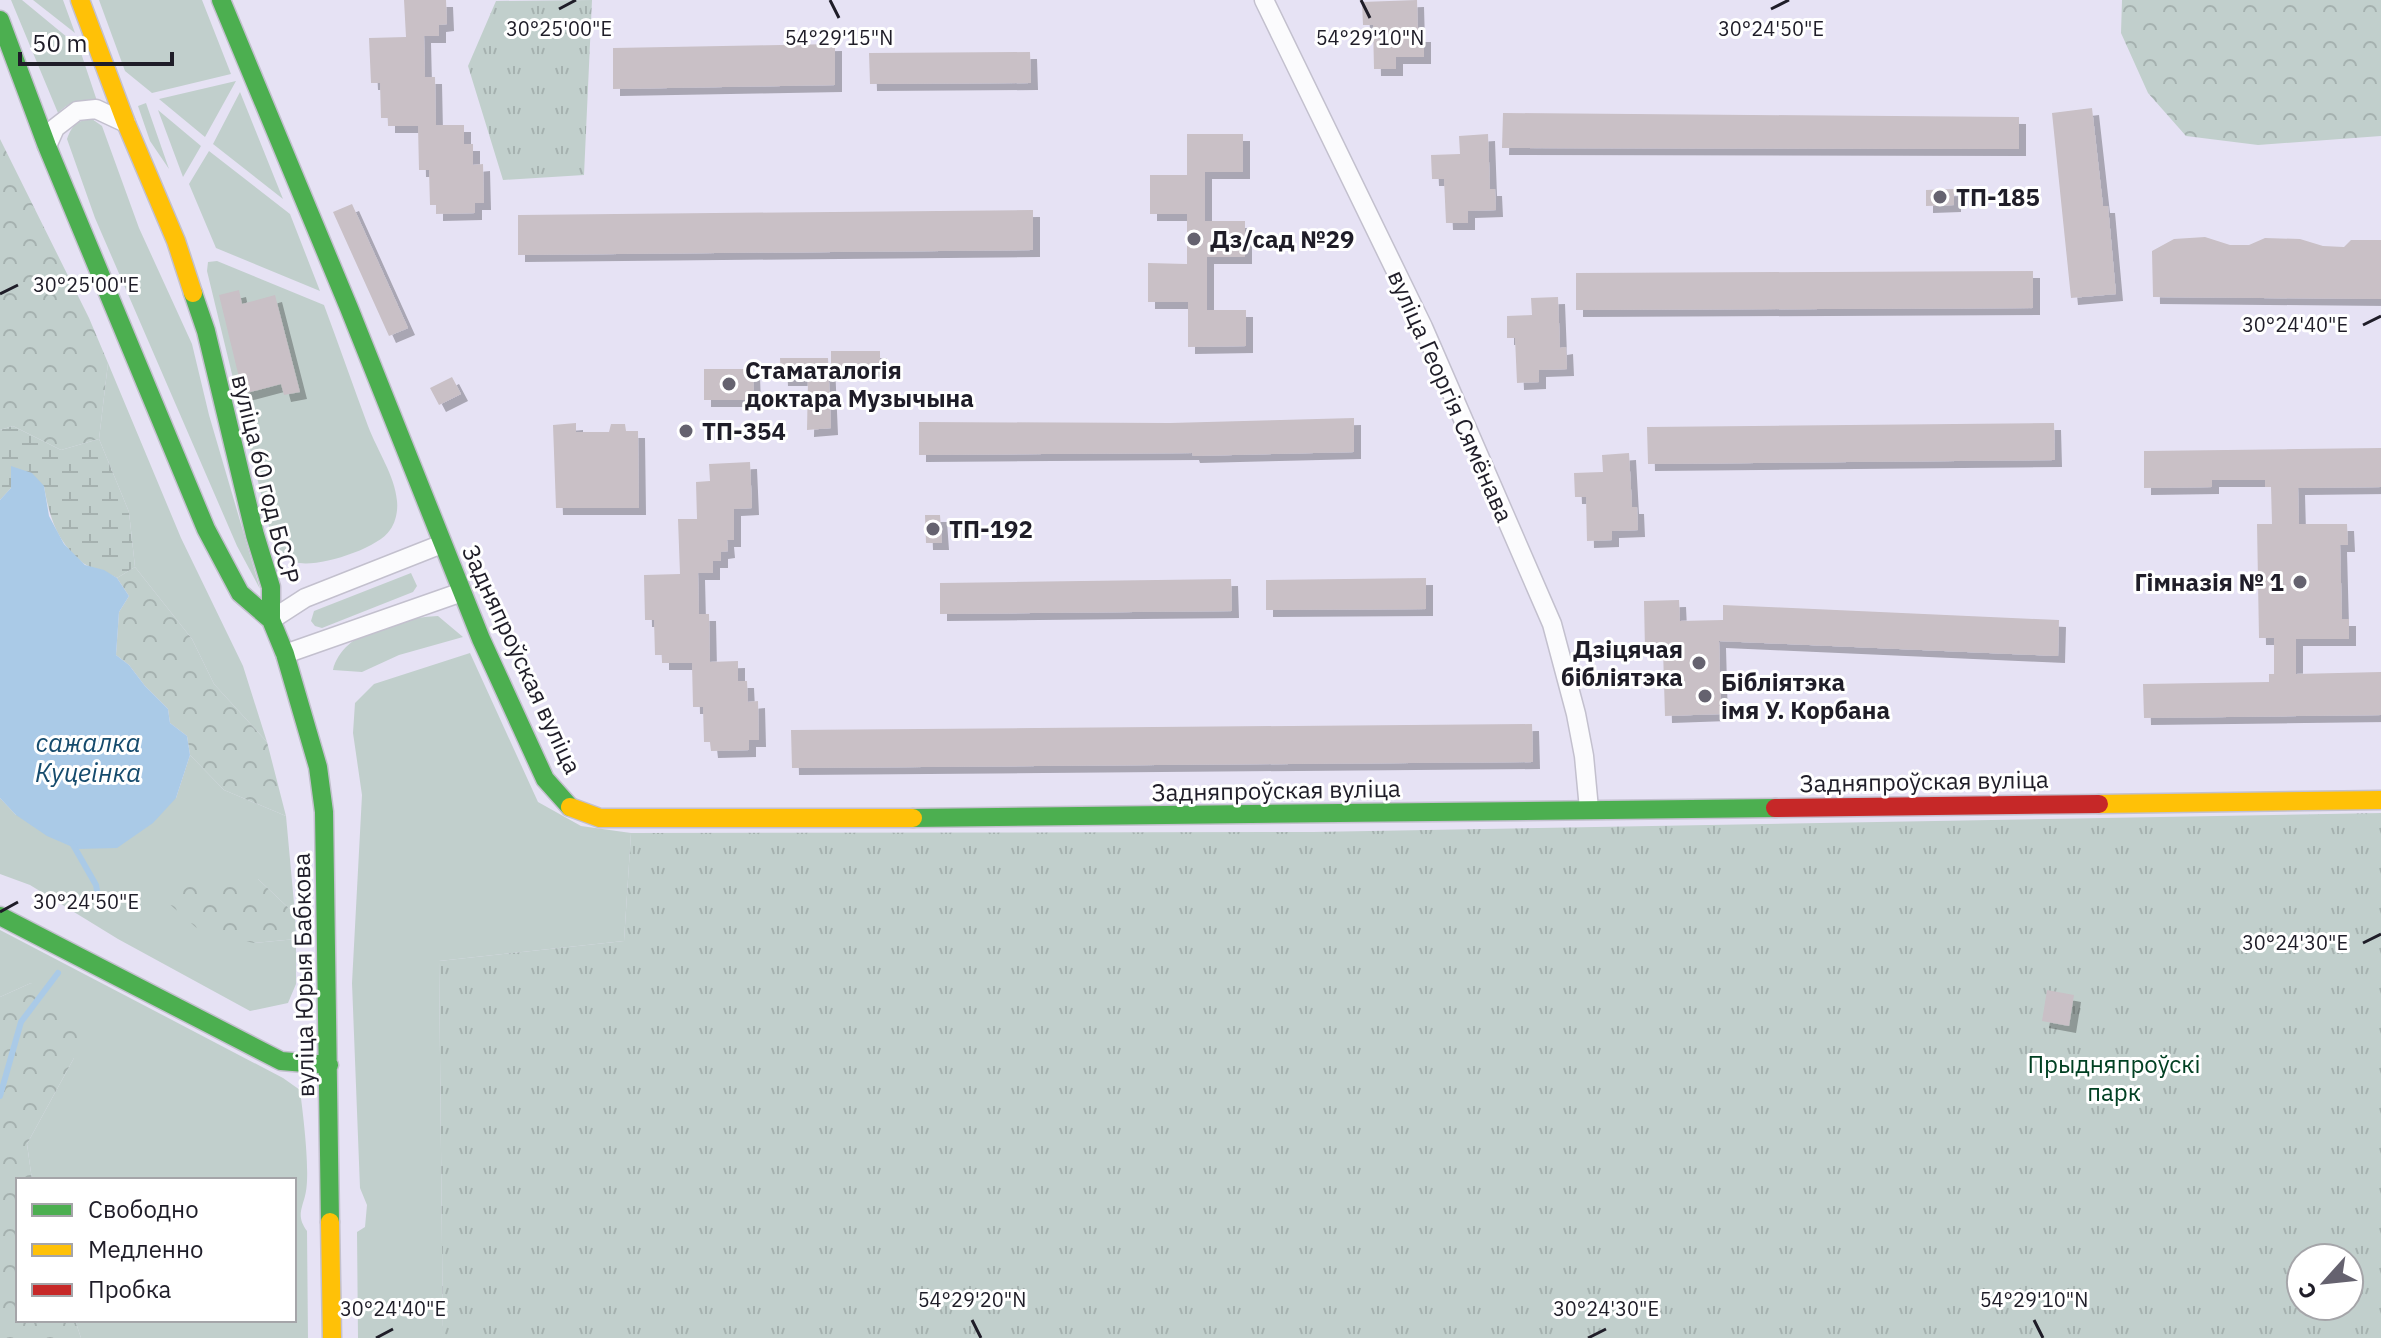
<svg xmlns="http://www.w3.org/2000/svg" width="2381" height="1338" font-family="'IBM Plex Sans',sans-serif">
<style>
.grass{fill:#c1cfcc}
.forest{fill:url(#forest-crowns)}
.wetland{fill:url(#wetland-marsh)}
.park{fill:url(#park-tufts);fill-rule:evenodd}
.water{fill:#aacae7}
.lines{fill:none;stroke-linecap:round;stroke-linejoin:round}
.stream{stroke:#aacae7;stroke-width:6}
.building{fill:#c9c0c6;filter:url(#shadow)}
.street-casing{stroke:#c3c0ce;stroke-width:21}
.fast-casing{stroke:#c3c0ce;stroke-width:21}
.slow-casing{stroke:#c3c0ce;stroke-width:21}
.jam-casing{stroke:#c3c0ce;stroke-width:21}
.street{stroke:#fbfbfd;stroke-width:18}
.fast{stroke:#4caf50;stroke-width:18}
.slow{stroke:#ffc107;stroke-width:18}
.jam{stroke:#c62828;stroke-width:18}
.ticks{fill:none;stroke:#1f1d28;stroke-width:3}
.poi-dot{fill:#65626f;stroke:#fff;stroke-width:3}
.labels{text-anchor:middle;dominant-baseline:central;stroke-width:6;stroke-linejoin:round;paint-order:stroke}
.poi-label{font-size:24px;font-weight:bold;fill:#1f1d28;stroke:#fff;text-anchor:start}
.street-label{font-size:24px;fill:#1f1d28;stroke:#fff}
.park-label{font-size:24px;fill:#004022;stroke:#fff}
.water-label{font-size:26px;font-style:italic;fill:#154b6d;stroke:#fff}
.ticks-label{font-size:20px;text-anchor:middle;fill:#1f1d28;stroke:#fff;stroke-width:6;stroke-linejoin:round;paint-order:stroke}
</style>
<defs>
<pattern id="forest-crowns" width="20" height="18" patternUnits="userSpaceOnUse" patternTransform="scale(2)"><rect width="20" height="18" fill="#c1cfcc"/><path d="M2 6a3 3 0 1 1 6 0M12 15a3 3 0 1 1 6 0" fill="none" stroke="#a5b1af"/></pattern>
<pattern id="wetland-marsh" width="20" height="14" patternUnits="userSpaceOnUse" patternTransform="scale(2)"><rect width="20" height="14" fill="#c1cfcc"/><path d="M1 5h8M5 5V1M11 12h8M15 12V8" fill="none" stroke="#a5b1af"/></pattern>
<pattern id="park-tufts" width="24" height="20" patternUnits="userSpaceOnUse" patternTransform="scale(2)"><rect width="24" height="20" fill="#c1cfcc"/><path d="M3 7l-1-3M5 7V3M7 7l1-3M15 17l-1-3M17 17v-4M19 17l1-3" fill="none" stroke="#a5b1af"/></pattern>
<filter id="shadow"><feDropShadow dx="7" dy="7" stdDeviation="0" flood-color="#0004"/></filter>
</defs>
<rect width="100%" height="100%" fill="#e6e2f4"/>
<!-- grass -->
<path class="grass" d="M11,0H22L79,47L97,101C81,99 70,101 58,113Z
M33,0H63L75,33Z
M99,0H202L231,74L152,93L125,71Z
M236,81L205,137L159,99Z
M240,92L283,199L213,144Z
M146,103L169,169L150,141L138,106Z
M158,110L201,146L183,177Z
M92,119L102,126L139,228L192,344L209,415L260,589L237,546L95,218L67,139C72,125 78,120 92,119Z
M209,151L290,214L320,291L216,248L189,184Z
M217,261L324,305C339,345 353,386 368,426C377,450 395,476 397,501C398,510 396,522 390,530C378,549 315,569 295,562C283,558 277,545 271,535L207,271L208,262Z
M108,363L181,538L243,666L267,742L214,684L192,639L135,567L129,512L99,439Z
M411,573L417,586L413,592L322,628L315,626L311,621L314,611Z
M438,616L463,637L399,655L362,672L333,670C343,630 401,618 438,616Z
M470,653L538,802L581,826L631,833L624,941L439,961L443,1338H358L357,1232L365,1227L367,1205L360,1188L352,983L362,795L353,733L355,703L374,684Z
M190,755L224,790L286,816L295,914L258,879L254,943L296,939V984L288,1003L250,1011L118,939L30,885L0,874V798L16,815L176,798Z
M0,930L283,1078L300,1090C303,1114 311,1175 305,1196C301,1211 297,1217 307,1231L308,1338H81L75,1320H294V1180H32L27,1144L74,1058L31,983L0,997Z"/>
<!-- forest -->
<path class="forest" d="M2122,0H2381V136L2258,145L2186,136L2148,93L2121,33Z
M0,139L89,318L108,363L99,439L61,450L13,426L0,430Z
M135,567L192,639L214,684L267,742L286,816L224,790L190,755L187,736L170,723L168,709L145,686L129,665L116,655L119,612L129,596L117,578Z
M200,879H258L295,914L296,939L254,943L200,931L166,901Z
M31,983L81,1025L74,1058L27,1144L32,1180H18V1320H75L81,1338H0V997Z"/>
<!-- wetland -->
<path class="wetland" d="M13,426L61,450L99,439L129,512L135,567L117,578C106,571 92,570 83,563C57,543 49,516 44,486L11,488L0,500V430Z"/>
<!-- park -->
<path class="park" d="M592,0L584,175L503,180L468,66L496,1Z
M2381,813V1338H443L439,961L624,941L631,833L1313,832ZM2301,1258H2349V1306H2301Z"/>
<!-- water -->
<path class="water" d="M11,466L32,473L44,486L49,516L64,544L85,565L104,570L117,578L129,596L119,612L116,655L129,665L145,686L168,709L170,723L187,736L190,755L176,798L153,823L117,848L77,849L47,836L16,815L0,798V500L11,488Z"/>
<g class="lines">
<!-- stream -->
<path class="stream" d="M72,843L96,885L100,908
M0,1096L21,1022L58,973"/>
</g>
<!-- building -->
<path class="building" d="M404,0H446L447,24L439,25V36H424L425,77H435L436,125H464V144H473V165L483,164L484,203H475V213L436,214V205H430L429,170H419L418,126H388V118H381L380,83H371L369,38L406,37Z
M1417,0L1418,35H1424V57H1396V69H1374L1373,25H1363L1362,2Z
M835,44V85L613,89V48Z
M1030,52L1031,83L870,84L869,53Z
M2092,108L2103,206H2108L2116,294L2071,298L2052,113Z
M1503,113L2019,117V149L1502,148Z
M1187,134H1243V172H1205V221H1245V257H1207V310H1246V346L1188,347V302H1148V263L1187,264V214H1150V175H1187Z
M1488,134L1490,189H1495L1496,210L1468,211V223H1446L1444,179H1432L1431,155L1460,154L1459,136Z
M1954,189V205L1926,206V190Z
M352,204L408,328L389,336L333,212Z
M1033,210V250L518,255V215Z
M2205,237L2230,245H2249L2265,238L2300,239L2323,246L2344,247L2351,240H2381V299L2153,297L2152,251L2174,239Z
M2033,271V308L1576,310V273Z
M239,290L242,304L275,295L300,392L284,395L281,384L243,394L219,295Z
M1558,297L1560,348L1566,347L1567,369L1539,370V382L1517,383L1515,338H1507V316L1532,315L1531,298Z
M831,351H880V370H831Z
M780,358H828L831,428L807,430L808,379H781Z
M704,369H753L754,400H704Z
M452,377L461,394L439,405L430,388Z
M1354,418V452L1193,456L1192,453L919,455V422L1170,423Z
M576,423V432H609L611,424H625L626,431H638L639,508H556L553,425Z
M2054,423L2055,460L1648,464L1647,427Z
M2381,448V487L2298,488L2299,524H2347L2348,545H2340L2342,619H2349V639H2296V674L2381,672V715L2144,718L2143,684L2269,682V674H2274V638H2259L2257,524H2272L2271,487H2265V480H2212V487L2144,488V451Z
M1629,453L1632,507H1637L1638,530L1612,531V540L1587,541L1586,497H1575L1574,473L1603,472L1602,455Z
M750,462L752,508L734,509V540H727L728,551L721,552V561H713V573H698L699,614H709L710,662L738,661V681H747L748,702L758,701L759,740H749V750L711,751L710,742H704L703,707H693L692,663H662V655H655L654,620H645L644,575L680,574L678,519H697L696,482L710,481L709,464Z
M925,515H940L942,543H926Z
M1426,578V609L1266,610V580Z
M1231,579L1232,611L940,614V583Z
M1679,600L1680,621L1723,620V605L2059,620L2058,656L1719,641L1721,714L1665,716L1663,650L1645,651L1644,601Z
M1532,724L1533,762L792,768L791,730Z
M2047,990L2074,995L2069,1026L2042,1021Z"/>
<g class="lines">
<!-- street casing -->
<g class="street-casing">
<path id="street" d="M1264,0L1423,327L1552,624L1576,714L1584,756L1589,809
M47,146L55,128L77,111L96,109L126,123
M271,620L305,598L442,544
M285,654L462,592"/>
</g>
<!-- fast casing -->
<g class="fast-casing">
<path id="fast" d="M221,0L349,308L481,639L545,779L570,807
M0,20L47,146L206,529L240,593L271,620
M193,293L206,331L255,535L271,587V620L285,654L318,767L324,812L330,1222
M913,818L1775,808
M0,916L281,1061L329,1065"/>
</g>
<!-- slow casing -->
<g class="slow-casing">
<path id="slow" d="M80,0L126,123L176,241L193,293
M2099,804L2381,800
M570,807L600,818H913
M330,1222L332,1338"/>
</g>
<!-- jam casing -->
<g class="jam-casing">
<path id="jam" d="M1775,808L2099,804"/>
</g>
<!-- street -->
<use href="#street" class="street"/>
<!-- fast -->
<use href="#fast" class="fast"/>
<!-- slow -->
<use href="#slow" class="slow"/>
<!-- jam -->
<use href="#jam" class="jam"/>
</g>
<!-- ticks -->
<path class="ticks" d="M830,0L839,18M1361,0L1370,18M559,9L576,0M1771,9L1789,0M0,294L18,285M2363,325L2381,316M0,912L18,902M2363,943L2381,934M972,1320L981,1338M2034,1320L2043,1338M376,1338L393,1329M1588,1338L1606,1329"/>
<!-- markers -->
<g class="poi-dot">
<circle cx="1940" cy="197" r="8"/>
<circle cx="1194" cy="239" r="8"/>
<circle cx="729" cy="384" r="8"/>
<circle cx="686" cy="431" r="8"/>
<circle cx="933" cy="529" r="8"/>
<circle cx="2300" cy="582" r="8"/>
<circle cx="1699" cy="663" r="8"/>
<circle cx="1705" cy="696" r="8"/>
</g>
<g class="labels">
<!-- poi labels -->
<g class="poi-label">
<text x="1956" y="197">ТП-185</text>
<text x="1210" y="239">Дз/сад №29</text>
<text x="745" y="370">Стаматалогія<tspan x="745" dy="28">доктара Музычына</tspan></text>
<text x="702" y="431">ТП-354</text>
<text x="949" y="529">ТП-192</text>
<text x="2284" y="582" text-anchor="end">Гімназія № 1</text>
<text x="1683" y="649" text-anchor="end">Дзіцячая<tspan x="1683" dy="28">бібліятэка</tspan></text>
<text x="1721" y="682">Бібліятэка<tspan x="1721" dy="28">імя У. Корбана</tspan></text>
</g>
<!-- street labels -->
<g class="street-label">
<text transform="translate(1451 396) rotate(66)">вуліца Георгія Сямёнава</text>
<text transform="translate(266 479) rotate(76)">вуліца 60 год БССР</text>
<text transform="translate(522 659) rotate(65)">Задняпроўская вуліца</text>
<text transform="translate(1924 781) rotate(-1)">Задняпроўская вуліца</text>
<text transform="translate(1276 790) rotate(-1)">Задняпроўская вуліца</text>
<text transform="translate(303 975) rotate(-91)">вуліца Юрыя Бабкова</text>
</g>
<!-- park labels -->
<g class="park-label">
<text x="2114" y="1064">Прыдняпроўскі<tspan x="2114" dy="28">парк</tspan></text>
</g>
<!-- water labels -->
<g class="water-label">
<text x="88" y="742">сажалка<tspan x="88" dy="30">Куцеінка</tspan></text>
</g>
</g>
<g class="ticks-label">
<text x="559" y="36">30°25'00"E</text>
<text x="1771" y="36">30°24'50"E</text>
<text x="839" y="45">54°29'15"N</text>
<text x="1370" y="45">54°29'10"N</text>
<text x="86" y="292">30°25'00"E</text>
<text x="2295" y="332">30°24'40"E</text>
<text x="86" y="909">30°24'50"E</text>
<text x="2295" y="950">30°24'30"E</text>
<text x="972" y="1307">54°29'20"N</text>
<text x="2034" y="1307">54°29'10"N</text>
<text x="393" y="1316">30°24'40"E</text>
<text x="1606" y="1316">30°24'30"E</text>
</g>
<!-- legend -->
<rect x="16" y="1178" width="280" height="144" fill="#ffffff" stroke="#a5a5a9" stroke-width="2"/>
<rect x="32" y="1204" width="40" height="12" fill="#4caf50" stroke="#a5a5a9" stroke-width="2"/>
<text x="88" y="1218" font-size="24" fill="#1f1d28">Свободно</text>
<rect x="32" y="1244" width="40" height="12" fill="#ffc107" stroke="#a5a5a9" stroke-width="2"/>
<text x="88" y="1258" font-size="24" fill="#1f1d28">Медленно</text>
<rect x="32" y="1284" width="40" height="12" fill="#c62828" stroke="#a5a5a9" stroke-width="2"/>
<text x="88" y="1298" font-size="24" fill="#1f1d28">Пробка</text>
<!-- north arrow -->
<g transform="translate(2325 1282) rotate(243)"><circle r="38" fill="#ffffff" stroke="#a5a5a9" stroke-width="2"/>
<path d="M0-6L14 30L0 20L-14 30Z" fill="#65626f"/>
<text y="-12" font-size="22" font-weight="bold" text-anchor="middle" fill="#1f1d28">С</text>
</g>
<!-- scale -->
<path d="M20 52v12h152v-12" fill="none" stroke="#1f1d28" stroke-width="4"/>
<text x="32" y="52" font-size="24" fill="#1f1d28" stroke="#ffffff" stroke-width="6" paint-order="stroke">50 m</text>
</svg>
